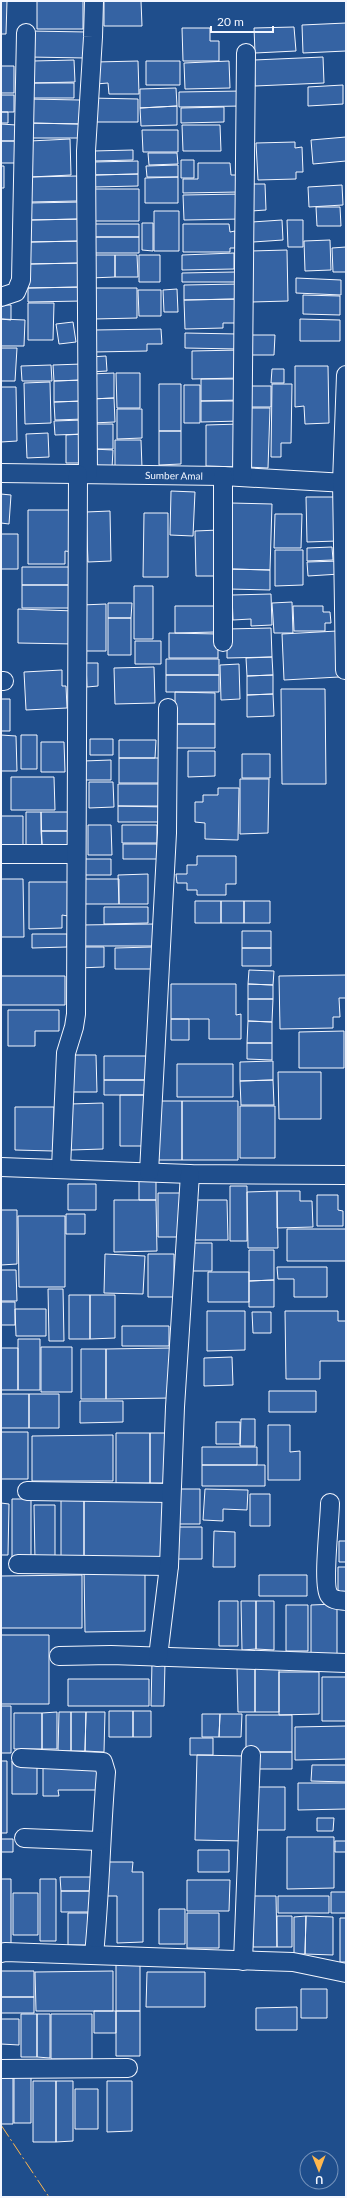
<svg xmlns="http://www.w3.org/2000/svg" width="347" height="2198" font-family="Lato,sans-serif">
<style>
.building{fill:#3563a3;stroke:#f2f6ff}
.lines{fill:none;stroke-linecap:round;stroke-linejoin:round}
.minor-casing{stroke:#f2f6ff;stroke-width:20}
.minor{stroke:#1f4e8c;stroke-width:18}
.power{stroke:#ffb74d;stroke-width:1;stroke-dasharray:14 3 2 3;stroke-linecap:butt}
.labels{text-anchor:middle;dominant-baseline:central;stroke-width:3;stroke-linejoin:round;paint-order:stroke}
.street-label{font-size:10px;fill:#f2f6ff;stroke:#1f4e8c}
</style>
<rect width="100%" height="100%" fill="#1f4e8c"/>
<!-- building -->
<path class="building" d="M1,1H7L6,34H1Z
M37,1H83V29H37Z
M104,1H141L142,26H104Z
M346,23V51L303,53L302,25Z
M294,27L296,51L255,53L254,28Z
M182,28H210V41H219V61H183Z
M30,31L87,32L86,58L29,57Z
M323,57L324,83L255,86L254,60Z
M74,60L75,82L33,83V61Z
M138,61L139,94H109L108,83L96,84V62Z
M146,61H180V85H146Z
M229,61L230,88L185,89L184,63Z
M1,66H14V93H1Z
M33,83H74V98H33Z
M343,85V104L308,106V87Z
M176,88L177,106L140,108V89Z
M242,91V106L179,107V92Z
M1,95H14V112H1Z
M90,98L138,99V122H89Z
M28,99L80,100V124L28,123Z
M177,106V125L141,126L140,108Z
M224,107V122L181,123V108Z
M1,112H8V123H1Z
M28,123L80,124V138H28Z
M1,124L16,125V141H1Z
M182,125H220L221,151H183Z
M142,130H178V152H143Z
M346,137V161L313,164L311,140Z
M70,139L71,175L31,177L30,141Z
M1,141H16L15,163H1Z
M295,142V148L302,147L303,172H296V179L258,180L256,143Z
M133,150V160L93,161V151Z
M148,153H177L178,164L149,165Z
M181,160H194V178H181Z
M138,161V174L94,175L93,162Z
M198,163H230L231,175H239V192L183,193V179H198Z
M178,165V177H147L146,166Z
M1,166H4V188H1Z
M138,174V186L94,187V175Z
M77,176V201L30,202V177Z
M178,177V203H145V178Z
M250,184H265L266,210L251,211Z
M342,185L343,205L309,207L308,187Z
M91,189H139V221H91Z
M241,194V219L184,220L183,195Z
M80,202L81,219L30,220L29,203Z
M316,207H340L341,226H317Z
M154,211H179V251H154Z
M81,219V241L30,242V220Z
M282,220L283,240L253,242L252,222Z
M287,220H303V247H288Z
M142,223H153V251L142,250Z
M88,224H139V237H89Z
M183,224H229L230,232L235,231V248H230V252H183Z
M89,237H139V253H88Z
M330,240L331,270L305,271L304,241Z
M81,241V263L30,264V242Z
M346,247V272H333L332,248Z
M287,250L288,301L252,302L251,251Z
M234,253V269L182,270V255Z
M89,255H115V277L90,278Z
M115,255H137L138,277H115Z
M139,255H160V282H139Z
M81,263L82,287L28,288V264Z
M235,272V282H182V273Z
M296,278L341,280V295L296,293Z
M240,284V299L184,300V285Z
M82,287V301L28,302V288Z
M94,288H137V318L94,319Z
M177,289L178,312H164L163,290Z
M138,290H161V316H139Z
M303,295L340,296V315L303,314Z
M235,299L236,323H223V328L185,329L184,300Z
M28,303H54L53,340H28Z
M1,305H11V320L1,319Z
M1,319L25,320L24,346H1Z
M300,319L340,320V341H300Z
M73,322L76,342L59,344L56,324Z
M161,329L162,344H147V351L94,352V330Z
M185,333L238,334V349L185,348Z
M249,335H275L274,355H249Z
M1,348H17L15,381H1Z
M240,350L241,378L192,379V351Z
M106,356L107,371L90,372L89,357Z
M82,364L83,380L54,381L53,365Z
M51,365L52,381H22L21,366Z
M295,366H328L329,423L305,424L304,406L295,407Z
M272,369H284V383H271Z
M114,373V398L90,399V374Z
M116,373H140V408H117Z
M201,379H241V400L201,401Z
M83,380V401L54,402V381Z
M50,382L51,423L25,424L24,383Z
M159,384H181V431H159Z
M272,384H292L291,443H281V457H271Z
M184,385H200V423H184Z
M248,386H271V407H248Z
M1,387H16L17,441L1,442Z
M114,398L115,422L91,423L90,399Z
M83,401L84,419L55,420L54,402Z
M201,401H241V421L201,422Z
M248,408H270L268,468L246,467Z
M117,409H142V438L117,439Z
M83,420L84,434L55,435L54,421Z
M90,424H113V449H91Z
M240,424V467L206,466V425Z
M159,431H181V464L159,465Z
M48,433L49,457L27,458L26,434Z
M83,434L84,463H66V435Z
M115,440H141L142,468L115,469Z
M92,449L113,450L112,468L91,467Z
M171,491L195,492L193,536L170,535Z
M1,494L11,495L9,524L1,523Z
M306,497H337V541L307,542Z
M231,503L272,504L270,570L230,569Z
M28,510H73V552L65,551V564H28Z
M110,511L111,561L88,562L86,512Z
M144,513H168V577H143Z
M275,514H302L301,548H274Z
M219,530L220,576H196L195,531Z
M1,534H18V569H1Z
M332,547L333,560L307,561V548Z
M275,550H303V585L275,586Z
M339,561L340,574L308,576L307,562Z
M22,567H71L72,585H22Z
M230,569L270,570V590L229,589Z
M22,585H72V608H22Z
M134,586H153V639H134Z
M271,594L272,625L251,626V619L233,620L232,595Z
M292,602L293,633H274L272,603Z
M108,603H132L131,618H108Z
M106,604V651H81V605Z
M175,606H216V632L175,633Z
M293,606H323V612H330L331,623H325V631H294Z
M18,609L75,611L74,644L18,643Z
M108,618H131V655H108Z
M271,628L272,657L227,658V629Z
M337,631L339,677L284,680L282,634Z
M169,633L218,634V658H169Z
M135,641H161V664H135Z
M272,657L273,675L247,676L246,658Z
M166,659H219V675H166Z
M86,663H98V686L87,687Z
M239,664L240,699L221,700L220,665Z
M154,667L155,703L115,704L114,668Z
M62,670V686H66L67,708L26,710L24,672Z
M166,675H219V692H166Z
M273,675V694L247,695V676Z
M281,689H325L326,784H282Z
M175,692L215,693V724H175Z
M273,694L274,716L247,717V695Z
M1,699H10V731H1Z
M175,724H215V748H175Z
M1,735L16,736L17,771H1Z
M21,735H37V769H21Z
M90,739H113V755H90Z
M119,740H156L155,758H119Z
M41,742H64L65,772H41Z
M188,751H215V776L188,777Z
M242,754H270V778H242Z
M119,758H163V783H119Z
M111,760V780H84L83,761Z
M11,777H54L55,810H11Z
M240,779H269L268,833L240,834Z
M89,782H113L114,807L89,808Z
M118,784H162V806H118Z
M218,788H239L238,840L205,839V823L195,822V802H203V795H218Z
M118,806L166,807L165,822H118Z
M26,812H41L42,845H26Z
M41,812H68V831H41Z
M1,816H23V850H1Z
M88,825H111L112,855H88Z
M122,825H157V843H122Z
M41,831H68L69,845H42Z
M123,844H157L158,859H123Z
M197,856H236V884H226V895H197V890H187V883H177L176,874H187V865H197Z
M80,859H111V875H80Z
M148,874V904H119L118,875Z
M1,879H23L24,937H1Z
M78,879H119V904H79Z
M29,882H68V916L62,915V928L29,929Z
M195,901H221V923H195Z
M221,901H244V923H221Z
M244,901H270V923H244Z
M104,907H148V923L104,924Z
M154,924L159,946H80V925Z
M242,931H271V948H242Z
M32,934H67V947L32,948Z
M78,947H104V967L78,968Z
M152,947V969H115V948Z
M242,948H271V966H242Z
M249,970L274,971L273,985L248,984Z
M346,975V998H339L340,1017H333V1028L280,1029L279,976Z
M1,976H65V1005H1Z
M171,984H236V1015L241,1014V1039H209V1019H171Z
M248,984L273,985V999H248Z
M248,999H273L272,1022L248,1021Z
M8,1010H59V1031H35V1046H8Z
M171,1019H189V1040H171Z
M248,1021L272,1022V1043H247Z
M344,1031V1068H299V1032Z
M247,1043H272V1060L247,1059Z
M72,1055H96L97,1092H72Z
M104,1056H147V1080H104Z
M273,1061V1080L240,1081V1062Z
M177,1064H233V1097H177Z
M278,1072H321V1119H279Z
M104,1080H147V1095H104Z
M273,1080L274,1105H241L240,1081Z
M120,1095H147V1146H120Z
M156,1101H182V1160H156Z
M182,1101H238V1160H182Z
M103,1103V1149L71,1150L70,1104Z
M240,1106H275V1158H240Z
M15,1107H54L53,1151L15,1150Z
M139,1179H156V1200H139Z
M68,1184H96V1210H68Z
M230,1186H247V1241H230Z
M277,1191H300V1201H312L313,1227L277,1228Z
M277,1191L278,1248H248L247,1192Z
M158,1193H184V1237H158Z
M317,1195H338V1210L343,1211V1226H317Z
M114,1200H156L157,1251L114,1252Z
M192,1200H227L228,1240H192Z
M1,1210H17V1264L1,1265Z
M66,1214H85V1234H66Z
M18,1216H65V1287H19Z
M287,1229H346V1261H287Z
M189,1243H212V1271H189Z
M249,1250H274V1280L249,1281Z
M105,1254L145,1256L143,1294L104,1293Z
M148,1254H174V1297H148Z
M277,1267H327V1297H294V1279H278Z
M1,1270H16L17,1301H1Z
M208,1272H249V1302H208Z
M274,1280V1307H249V1281Z
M48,1289H63L64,1341H49Z
M69,1295H90V1339H69Z
M90,1295H115V1338L90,1339Z
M1,1302H15V1325H1Z
M15,1309H46V1336H16Z
M207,1311H245V1350L207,1351Z
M285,1311H338V1321H346V1361H320V1379H286Z
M252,1312H271V1333H253Z
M122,1326H169V1346H122Z
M18,1339H40V1390H18Z
M41,1347H72V1392H41Z
M1,1348H18V1390H1Z
M171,1348V1398L106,1399V1349Z
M81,1349H106V1399H81Z
M232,1357L233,1385L204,1386V1358Z
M269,1391H316V1412H269Z
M1,1394H29V1428H1Z
M29,1394H59V1428H29Z
M80,1401H123V1422L80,1423Z
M241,1419H255V1446H240Z
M216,1422H240V1444H216Z
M268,1425H290V1452L300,1451V1480H268Z
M1,1432H28V1479H1Z
M116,1433H150V1483H116Z
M150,1433H169V1483H150Z
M113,1435V1481H32V1436Z
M202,1447H257V1465H202Z
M202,1465H265V1486H202Z
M178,1489H200V1524H178Z
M205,1489L248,1490L247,1510L223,1509V1521L203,1520Z
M250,1494H270V1526H250Z
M12,1499H31V1557H12Z
M84,1499H163V1560H84Z
M84,1499V1560H61V1500Z
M1,1503L9,1504L8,1555H1Z
M34,1505H55V1560H35Z
M174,1527H202V1559H174Z
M214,1531L235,1532V1567H213Z
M339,1541H346V1562H339Z
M338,1567H346V1592H338Z
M84,1569H145V1631L85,1632Z
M82,1575V1628H1V1576Z
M259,1575H307V1596H259Z
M219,1601H238V1646H219Z
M241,1601H256V1649L242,1650Z
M256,1601H274V1650L256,1649Z
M337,1604V1655H311V1605Z
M286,1605H308V1651H286Z
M1,1635H49V1704H1Z
M152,1662H165L164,1706H151Z
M279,1667V1712H255V1668Z
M237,1668H255V1712H238Z
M279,1672H319V1714L279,1715Z
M322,1677H346V1721H322Z
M68,1679H149V1706H68Z
M1,1706H11V1753H1Z
M109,1711H133V1737H109Z
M133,1711H151V1737H133Z
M57,1712V1749H42V1713Z
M59,1712H71V1751H58Z
M71,1712H86L85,1751H71Z
M86,1712H105L104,1752L85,1751Z
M14,1713H42V1749H14Z
M202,1714H220L219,1737H202Z
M220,1714H242L241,1737H219Z
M246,1715H292V1752H246Z
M346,1726V1759L295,1760V1727Z
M190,1738H213V1755H190Z
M255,1752H292V1769H255Z
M197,1755L244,1756L243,1841L195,1840Z
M1,1761H7V1833H1Z
M12,1761H37V1794H12Z
M97,1763V1790H58L59,1796H43V1764Z
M312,1765H346V1782L311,1781Z
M298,1783H346V1809L298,1810Z
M255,1787H285V1830H255Z
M317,1818H334L333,1831H317Z
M287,1837H334V1888L287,1889Z
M1,1839H13V1852H1Z
M335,1841H346V1852H335Z
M198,1850H229V1872H198Z
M105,1862H133L132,1872H143V1942L117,1943V1896H105Z
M60,1877H91V1891H61Z
M1,1879H11V1944H1Z
M40,1879H56V1941H40Z
M187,1880H230L229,1911H187Z
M61,1891H91L92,1912H61Z
M331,1892H346V1913H331Z
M13,1893H38V1935H13Z
M253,1896H276L277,1947H253Z
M278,1896H329V1913H278Z
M159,1909H185V1944H159Z
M68,1913H88V1945H68Z
M187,1913H219V1948H187Z
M277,1916H292V1947H277Z
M306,1916L305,1954H294V1917Z
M306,1916L333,1917V1955L305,1954Z
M340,1918H346V1962H340Z
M116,1962H140V2011H116Z
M1,1971H34V1997H1Z
M113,1971V2011H36L35,1972Z
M147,1972H205V2007H146Z
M301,1989H327V2018H301Z
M1,1997H34V2013H1Z
M297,2007V2030H256V2008Z
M94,2011H116V2033H94Z
M116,2011H140V2056H116Z
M21,2014H37V2057H21Z
M37,2014H50V2058L37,2057Z
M51,2014H92V2059H51Z
M1,2019H19V2045L1,2044Z
M14,2076H31V2123H14Z
M1,2078H13V2124H1Z
M33,2081H56V2142H33Z
M56,2081H73V2141L56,2142Z
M107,2081H132V2131L107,2132Z
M75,2089H98V2129H75Z"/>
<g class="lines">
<!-- minor casing -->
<g class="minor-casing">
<g id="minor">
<path d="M1,297L16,292L21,280L26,33"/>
<path id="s1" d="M1,473L223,476L346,483"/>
<path d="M88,474L86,151L93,37L94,1"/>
<path d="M242,477L246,53"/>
<path d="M223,642V476"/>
<path d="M345,670L342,482L346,375"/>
<path d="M1,681H4"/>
<path d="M1,854H76"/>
<path d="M1,1167L190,1174L346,1175"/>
<path d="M61,1168L66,1053L74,1027L76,1014L78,474"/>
<path d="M149,1172L167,833L168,708"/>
<path d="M27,1491L170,1493"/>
<path d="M330,1503C330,1519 322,1585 329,1595C333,1601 340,1600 346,1601"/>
<path d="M18,1564L169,1566"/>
<path d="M59,1656L111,1655L346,1663"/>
<path d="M158,1657L169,1566L175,1407L190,1174"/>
<path d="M21,1758L103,1762L106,1772C101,1833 100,1894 94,1955"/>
<path d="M24,1838L100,1841"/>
<path d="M1,1953L5,1952L293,1962L346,1973"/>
<path d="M243,1961L251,1755"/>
<path d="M1,2069L128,2068"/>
</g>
</g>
<!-- minor -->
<use href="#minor" class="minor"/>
<!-- power -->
<path class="power" d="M1,2125L49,2197"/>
</g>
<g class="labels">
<!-- street labels -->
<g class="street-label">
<text stroke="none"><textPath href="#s1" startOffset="173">Sumber Amal</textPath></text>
</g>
</g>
<!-- border -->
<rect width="347" height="2198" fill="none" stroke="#f2f6ff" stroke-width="4"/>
<!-- north arrow -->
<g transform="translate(319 2170) rotate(179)"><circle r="19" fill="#1f4e8c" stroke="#7391ba"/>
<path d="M0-3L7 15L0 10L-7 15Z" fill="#ffb74d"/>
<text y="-6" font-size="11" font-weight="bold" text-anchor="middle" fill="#f2f6ff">U</text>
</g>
<!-- scale -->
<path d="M211 26v6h62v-6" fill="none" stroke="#f2f6ff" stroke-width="2"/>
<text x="217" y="26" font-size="12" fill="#f2f6ff" stroke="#1f4e8c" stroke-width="3" paint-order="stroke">20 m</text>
</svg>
